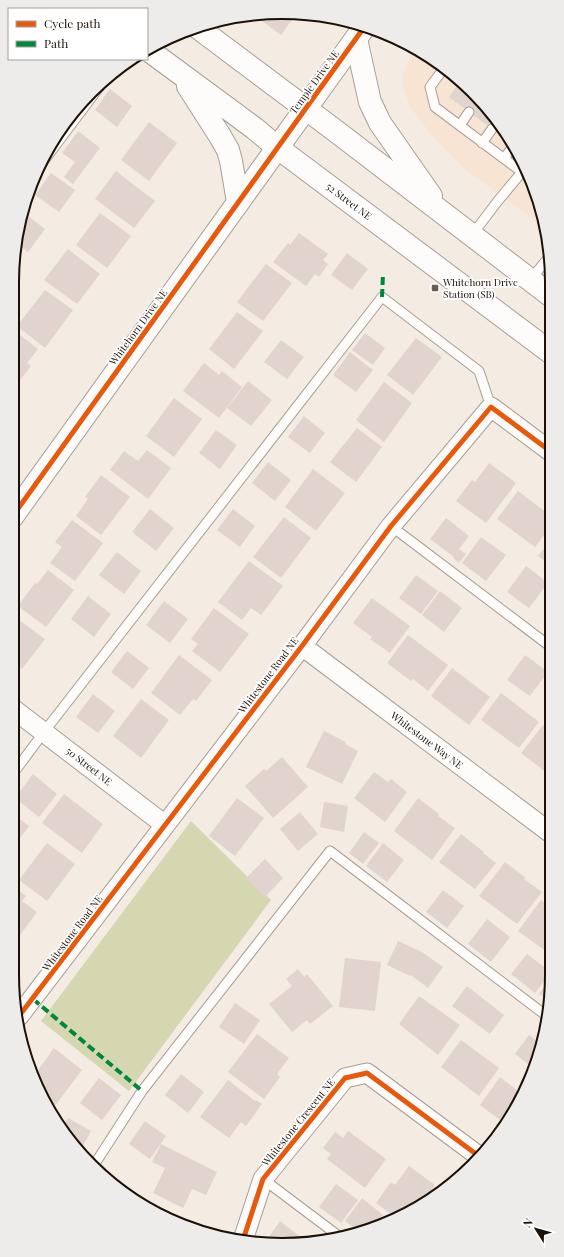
<svg xmlns="http://www.w3.org/2000/svg" width="564" height="1257" font-family="'Playfair Display',serif">
<style>
.built{fill:#f8e4d2}
.green{fill:#d5d7b1}
.building{fill:#e1d4cf}
.lines{fill:none;stroke-linecap:round;stroke-linejoin:round}
.service-casing{stroke:#a79e96;stroke-width:11}
.minor-casing{stroke:#a79e96;stroke-width:21}
.tertiary-casing{stroke:#a79e96;stroke-width:24}
.secondary-casing{stroke:#a79e96;stroke-width:24}
.service{stroke:#fdfcfb;stroke-width:9}
.minor{stroke:#fdfcfb;stroke-width:19}
.tertiary{stroke:#fdfcfb;stroke-width:22}
.secondary{stroke:#fdfcfb;stroke-width:22}
.quiet{stroke:#00873e;stroke-width:4;stroke-dasharray:8 4;stroke-linecap:butt}
.cycleway-casing{stroke:#fff;stroke-width:8}
.cycleway{stroke:#e8590c;stroke-width:5}
.poi-dot{fill:#675d54;stroke:#fff;stroke-width:1.5}
.labels{text-anchor:middle;dominant-baseline:central;stroke-width:3.5;stroke-linejoin:round;paint-order:stroke}
.street-label{font-size:10px;fill:#1b1107;stroke:#fff}
.poi-label{font-size:10px;fill:#1b1107;stroke:#fff;text-anchor:start}
.rim{fill:none;stroke:#1b1107;stroke-width:2}
</style>
<rect width="100%" height="100%" fill="#f4ebe2"/>
<!-- built -->
<path class="built" d="M416,50L446,68L496,117L531,178L545,228L466,170L434,138L410,107L402,82L407,63Z"/>
<!-- green -->
<path class="green" d="M191,821L271,900L129,1091L41,1021Z"/>
<!-- building -->
<path class="building" d="M282,12L304,14L301,18L296,14L281,35L254,15Z
M460,82L496,117L511,143L449,97Z
M110,89L132,106L117,127L95,110Z
M149,122L177,143L149,181L121,160Z
M78,131L100,148L73,184L64,177L75,162L62,153Z
M116,171L155,201L134,228L95,199Z
M51,173L75,190L59,212L35,195Z
M23,212L45,229L28,252L16,243L17,229Z
M100,213L131,236L107,268L76,245Z
M299,233L328,254L323,260L328,264L319,277L315,274L306,286L273,262L288,243L290,245Z
M68,249L100,274L77,304L44,280Z
M347,253L368,269L352,290L331,275Z
M266,264L292,283L263,321L237,302Z
M45,290L73,310L45,348L17,326Z
M237,312L263,331L234,369L209,349Z
M12,329L38,349L27,363L31,366L15,387L12,384Z
M365,333L385,348L373,365L352,350Z
M416,338L442,357L413,395L387,375Z
M281,340L304,357L287,379L264,362Z
M350,352L373,370L356,392L333,375Z
M204,363L219,375L222,371L242,387L219,418L183,391Z
M248,381L272,400L251,426L227,408Z
M384,382L412,403L384,442L356,420Z
M174,398L202,419L174,457L146,436Z
M304,416L325,433L310,453L288,437Z
M357,428L382,447L356,482L330,462Z
M216,430L237,445L220,469L199,453Z
M147,450L171,468L148,499L110,470L124,451L138,461Z
M268,462L291,480L275,501L252,483Z
M489,463L516,483L486,523L456,501L472,480L475,482Z
M313,469L345,493L316,531L285,507Z
M101,475L130,497L101,535L76,516L88,499L85,497Z
M518,491L551,516V526L535,547L497,519Z
M150,509L174,528L156,551L132,532Z
M233,509L255,526L240,547L217,530Z
M284,517L311,538L281,578L253,557Z
M446,518L469,536L459,549L466,554L459,563L453,558L454,557L430,539Z
M72,520L103,543L75,581L50,563L62,547L55,542Z
M481,537L506,555L486,581L462,563Z
M551,539V566L538,556Z
M117,552L141,571L124,594L99,575Z
M249,561L283,586L261,615L251,608L242,620L218,602Z
M526,566L548,583L529,608L507,592Z
M48,570L74,590L46,627L18,606L35,583L37,584Z
M416,575L438,591L421,614L399,598Z
M440,591L462,608L444,632L422,615Z
M88,596L111,614L94,637L71,619Z
M372,598L410,626L390,653L370,639L372,637L353,623Z
M164,601L188,619L170,643L146,625Z
M214,608L249,634L220,672L192,651L198,644L191,639Z
M12,615L45,639L22,669L12,661Z
M408,635L448,665L428,691L413,679L411,681L387,663Z
M127,651L149,668L133,689L111,672Z
M179,655L212,680L196,701L193,699L180,715L151,693Z
M525,655L548,672L530,696L507,680Z
M452,668L490,697L469,725L431,696Z
M501,693L539,722L519,748L481,720Z
M93,694L115,711L98,733L76,717Z
M141,699L169,720L141,758L113,736Z
M543,725L551,732V776L521,753Z
M324,731L346,742L345,744L358,751L342,784L306,767Z
M282,757L308,787L273,818L245,786L264,769L266,771Z
M374,772L388,782L391,779L407,792L385,822L354,798Z
M33,774L57,794L39,817L15,798Z
M64,794L103,824L82,853L42,823Z
M237,798L264,818L235,856L209,836Z
M418,798L439,814L438,816L455,828L432,860L394,831Z
M324,802L348,806L344,832L320,827Z
M300,812L318,834L298,851L280,829Z
M12,813L29,826L14,846L12,844Z
M364,832L379,843L363,864L349,853Z
M461,834L484,852L483,853L496,863L475,889L439,862Z
M47,843L75,864L47,901L19,880Z
M383,843L404,860L387,882L366,866Z
M265,859L283,878L265,897L246,878Z
M505,862L526,878L524,879L542,892L517,924L479,896Z
M12,885L26,896L22,901L37,912L15,942L12,940Z
M443,890L464,906L447,928L426,912Z
M541,900L552,908L551,955L518,931Z
M487,919L510,937L491,962L468,944Z
M398,941L422,952L443,967L428,988L411,975L410,976L387,965Z
M527,954L551,972L535,993L511,974Z
M345,958L381,962L375,1011L339,1007Z
M298,969L304,977L307,974L333,1006L310,1024L307,1020L292,1032L269,1004L292,986L286,979Z
M552,977L550,991L549,1001L539,994Z
M467,986L504,1015L490,1034L452,1006Z
M419,996L460,1025L438,1055L399,1024Z
M235,1003L260,1020L244,1044L219,1027Z
M257,1034L289,1058L277,1074L280,1077L264,1099L228,1072Z
M529,1035L542,1045L536,1064L533,1068L515,1054Z
M461,1040L499,1068L479,1096L441,1067Z
M54,1048L82,1070L54,1107L43,1099L33,1077Z
M181,1074L204,1092L188,1113L165,1095Z
M500,1077L522,1094L504,1123L480,1105Z
M99,1078L121,1095L102,1120L80,1103Z
M228,1080L255,1101L256,1100L262,1104L246,1126L241,1122L229,1138L200,1117Z
M68,1118L91,1131L79,1153L62,1129Z
M145,1121L166,1136L150,1159L129,1144Z
M348,1131L386,1159L365,1188L327,1159L331,1154L323,1148L335,1132L343,1138Z
M161,1144L217,1172L206,1195L192,1189L183,1208L153,1193L165,1168L152,1162Z
M409,1166L435,1185L418,1208L396,1218L376,1203L391,1182L395,1185Z
M336,1184L358,1200L341,1223L319,1207Z
M362,1198L383,1215L371,1230L361,1233L345,1221Z
M144,1206L179,1217L178,1220L147,1209Z
M280,1221L303,1239L301,1242L266,1241Z"/>
<g class="lines">
<!-- service casing -->
<g class="service-casing">
<path id="service" d="M445,67L430,87L435,107L522,172
M460,125L469,112
M482,143L492,129
M504,158L513,147
M37,170L103,82
M472,235L497,202L522,172L526,171
M530,280L550,256
M391,526L551,647
M12,775L44,732L382,297L479,371L491,407
M95,1166L96,1162L142,1091L330,851L548,1017
M263,1179L340,1237"/>
</g>
<!-- minor casing -->
<g class="minor-casing">
<path id="minor" d="M302,646L552,834
M12,708L165,825
M19,1016L302,646L391,526L491,407L550,451
M243,1240L263,1179L345,1078L367,1073L480,1157"/>
</g>
<!-- tertiary casing -->
<g class="tertiary-casing">
<path id="tertiary" d="M12,517L365,26"/>
</g>
<!-- secondary casing -->
<g class="secondary-casing">
<path id="secondary" d="M197,27L337,132L550,295
M356,39L370,102L380,123L431,196
M147,49L254,128L278,148L550,352
M188,86L220,136L228,150L231,161L238,202"/>
</g>
<!-- service -->
<use href="#service" class="service"/>
<!-- minor -->
<use href="#minor" class="minor"/>
<!-- tertiary -->
<use href="#tertiary" class="tertiary"/>
<!-- secondary -->
<use href="#secondary" class="secondary"/>
<!-- quiet -->
<path class="quiet" d="M382,297L383,274
M33,999L142,1091"/>
<!-- cycleway casing -->
<g class="cycleway-casing">
<path id="cycleway" d="M12,517L365,26
M19,1016L302,646L391,526L491,407L550,451
M243,1240L263,1179L345,1078L367,1073L480,1157"/>
</g>
<!-- cycleway -->
<use href="#cycleway" class="cycleway"/>
</g>
<!-- markers -->
<rect class="poi-dot" x="431" y="284" width="8" height="8" rx="2"/>
<g class="labels">
<!-- street labels -->
<g class="street-label">
<text transform="translate(314 82) rotate(-54)">Temple Drive NE</text>
<text transform="translate(349 201) rotate(37)">52 Street NE</text>
<text transform="translate(138 327) rotate(-54)">Whitehorn Drive NE</text>
<text transform="translate(268 675) rotate(-53)">Whitestone Road NE</text>
<text transform="translate(427 740) rotate(37)">Whitestone Way NE</text>
<text transform="translate(89 766) rotate(38)">50 Street NE</text>
<text transform="translate(72 933) rotate(-53)">Whitestone Road NE</text>
<text transform="translate(298 1122) rotate(-51)">Whitestone Crescent NE</text>
</g>
<!-- poi labels -->
<g class="poi-label">
<text x="443" y="282">Whitehorn Drive<tspan x="443" dy="12">Station (SB)</tspan></text>
</g>
</g>
<!-- crop -->
<path d="M0 0H564V1257H0ZM282 19H282A263 263 0 0 1 545 282V975A263 263 0 0 1 282 1238H282A263 263 0 0 1 19 975V282A263 263 0 0 1 282 19Z" fill="#edeceb" fill-rule="evenodd"/>
<path class="rim" d="M282 19H282A263 263 0 0 1 545 282V975A263 263 0 0 1 282 1238H282A263 263 0 0 1 19 975V282A263 263 0 0 1 282 19Z"/>
<!-- legend -->
<rect x="8" y="8" width="140" height="52" fill="#ffffff" stroke="#a4a09c"/>
<rect x="16" y="21" width="20" height="6" fill="#e8590c" stroke="#a4a09c"/>
<text x="44" y="28" font-size="12" fill="#1b1107">Cycle path</text>
<rect x="16" y="41" width="20" height="6" fill="#00873e" stroke="#a4a09c"/>
<text x="44" y="48" font-size="12" fill="#1b1107">Path</text>
<!-- north arrow -->
<g transform="translate(536 1229) rotate(307)" stroke="#ffffff" stroke-width="3" paint-order="stroke">
<path d="M0-3L7 15L0 10L-7 15Z" fill="#1b1107"/>
<text y="-6" font-size="11" font-weight="bold" text-anchor="middle" fill="#1b1107">N</text>
</g>
</svg>
